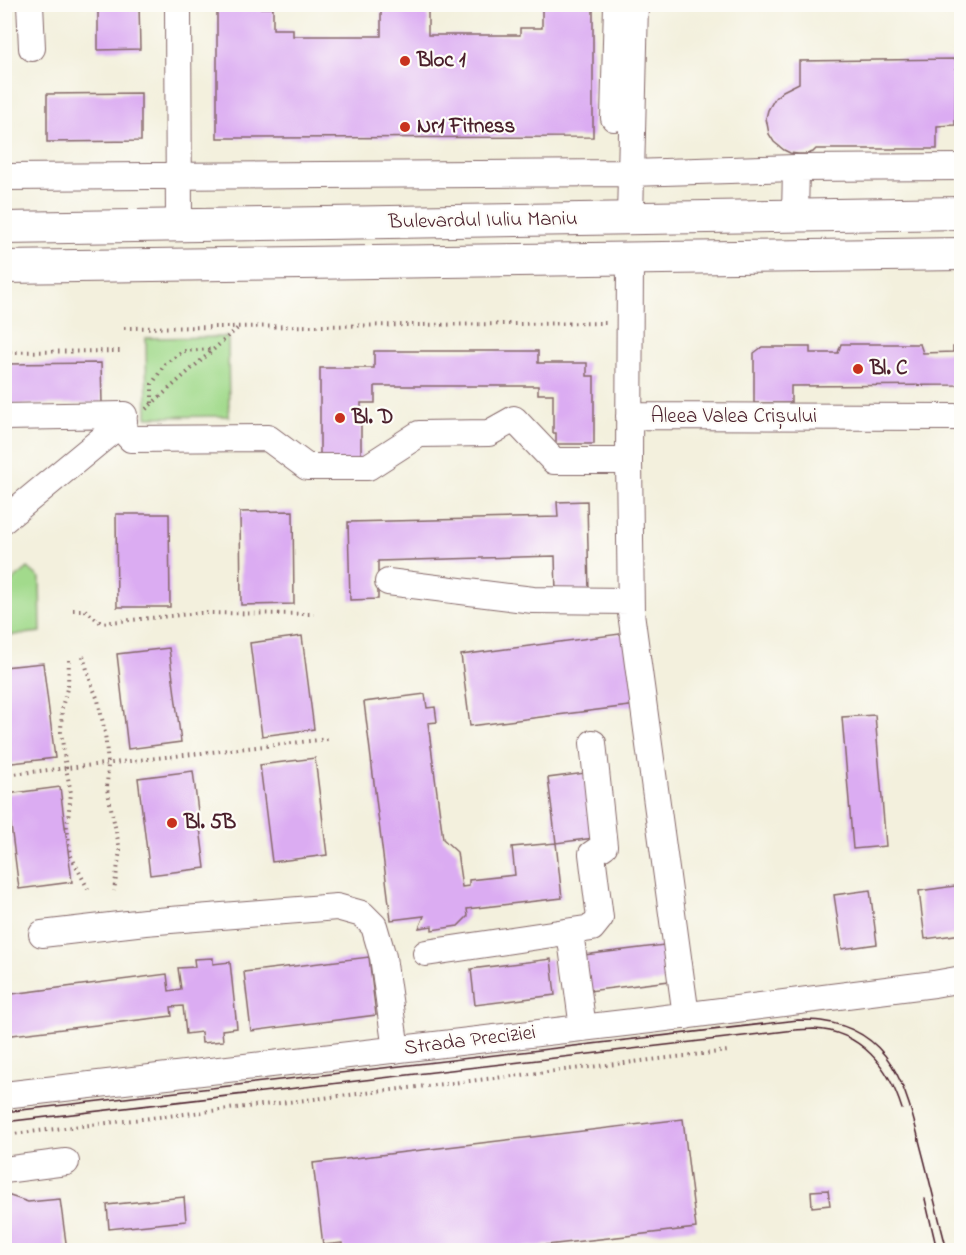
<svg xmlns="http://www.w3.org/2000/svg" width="966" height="1255" font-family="'Indie Flower',sans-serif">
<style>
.green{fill:#a2da8c;stroke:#767c5c;stroke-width:1.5}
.building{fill:#dbacf2}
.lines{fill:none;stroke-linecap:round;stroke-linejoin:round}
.minor-casing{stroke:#856869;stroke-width:28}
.major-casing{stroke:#856869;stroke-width:34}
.path{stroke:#856869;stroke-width:4;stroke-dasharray:1.5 4.5;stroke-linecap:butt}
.minor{stroke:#fff;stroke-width:26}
.major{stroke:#fff;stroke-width:32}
.tram{stroke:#4a1f2b;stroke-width:1.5}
.poi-dot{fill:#c8321e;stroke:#fdfcf7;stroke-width:2}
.labels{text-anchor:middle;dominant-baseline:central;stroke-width:4.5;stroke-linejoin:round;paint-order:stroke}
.poi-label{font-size:21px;font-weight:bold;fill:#4a1f2b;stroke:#fdfcf7;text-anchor:start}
.street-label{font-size:21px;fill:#4a1f2b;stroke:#fdfcf7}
</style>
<rect width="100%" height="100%" fill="#fdfcf7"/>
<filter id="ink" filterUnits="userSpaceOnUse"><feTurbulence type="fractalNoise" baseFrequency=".0167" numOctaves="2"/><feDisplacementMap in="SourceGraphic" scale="12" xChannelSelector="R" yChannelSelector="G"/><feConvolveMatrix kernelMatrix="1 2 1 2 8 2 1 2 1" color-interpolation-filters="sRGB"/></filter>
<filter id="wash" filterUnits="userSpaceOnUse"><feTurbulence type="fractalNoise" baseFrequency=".008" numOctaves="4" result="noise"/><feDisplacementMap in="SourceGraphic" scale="24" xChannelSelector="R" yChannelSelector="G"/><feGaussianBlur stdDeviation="1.35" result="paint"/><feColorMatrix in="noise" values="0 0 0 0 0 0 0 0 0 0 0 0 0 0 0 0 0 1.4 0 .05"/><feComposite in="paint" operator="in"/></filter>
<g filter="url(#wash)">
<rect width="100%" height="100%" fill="#f3f0dd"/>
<!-- green -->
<path class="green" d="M228,337L229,416L147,417L146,338Z
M28,568L40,578L41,632L5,636V587Z"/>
<g id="blocks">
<!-- building -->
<path class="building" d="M98,4H139L140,49L98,50Z
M542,4H593V137L217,138V8H273V29H293V36H381V10H428V35H520V28H542Z
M956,59L955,125L937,126V149H816L813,152L807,154H798L790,153L784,150L774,142L769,134L766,118L768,110L775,98L783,91L799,83V61Z
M141,93V141L47,142V94Z
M841,344H920L923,353L953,352V347H962V385L791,386V403H754V353L762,347H810V353H838Z
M374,351H538V363H587V376H594V444H556V433H553V394H538V386H375V403H361V463L320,462V368H374Z
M101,363L102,403L4,405V364Z
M587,501L589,593H556L555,556L378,561V599L350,600L348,522L558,517L557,502Z
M293,511L294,604L241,605L240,512Z
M116,514H169L170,607H117Z
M627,633L637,705L470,726L461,655Z
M302,636L314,729L262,736L250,643Z
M169,648L181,742L128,749L117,654Z
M43,663L55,758L4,764V667Z
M425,694L427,708L435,707L437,722L428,723L443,839L457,852L462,887L469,886V880L515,875L512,847L556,843L562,898L467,909L468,916L458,926L432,930V926L419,928L424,916L391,920L364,702Z
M875,715L886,846L853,849L842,717Z
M315,758L327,855L272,862L260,765Z
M193,771L205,868L150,875L138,778Z
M585,773L594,838L556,843L548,778Z
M60,787L72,882L19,889L7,794Z
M962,885V934L925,939L919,891Z
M870,890L877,944L842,949L834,895Z
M664,945L669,981L589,991L584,955Z
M369,957L376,1015L251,1031L244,972Z
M213,958V964L230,962L237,1028L222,1030L223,1041L202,1043L201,1032L186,1034L183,1006L171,1007L172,1016L4,1036V995L167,974L169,991L181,989L178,968L195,967L194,959Z
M551,959L555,995L475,1005L471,969Z
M683,1119L696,1228L503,1250H343L342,1243L323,1245L313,1163Z
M828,1190L830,1205L812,1207L811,1191Z
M4,1194L28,1202L60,1199L67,1250H4Z
M184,1197L186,1221L109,1229L107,1205Z"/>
</g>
</g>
<g filter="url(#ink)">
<use href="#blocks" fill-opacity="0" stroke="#856869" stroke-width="1.5"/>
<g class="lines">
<!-- minor casing -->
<g class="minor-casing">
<path id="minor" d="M30,4L32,48
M178,4L179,225
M614,118L617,4
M4,177L631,173L796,168L962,167
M795,215L796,168
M630,218L635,4
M630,258L629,461L631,613L686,1016
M629,416L962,417
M4,417L124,415
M119,426L131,439L268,438L307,467H368L419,434L489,433L514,419L554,461H629
M4,520L124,421
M388,582L533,600L630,601
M570,932L583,1028
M42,934L145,922L337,907L362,914L374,926L383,957L396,1050
M426,953L592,928L600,918L592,854L604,846L593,743
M4,1095L650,1020L934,984L962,979
M4,1170L66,1162"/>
</g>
<!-- major casing -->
<g class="major-casing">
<path id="major" d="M4,228L962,213
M4,267L962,254"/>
</g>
<!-- path -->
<path class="path" d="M124,328L606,323
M4,352L124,351
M152,403V384L165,364L184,351L212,349
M146,409L239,327
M73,610H85L101,623L200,613L314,614
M83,656L91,683L98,700L105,733L108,764L107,789L120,850L114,891
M69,660L68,685L62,707L61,732L66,768L71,793L67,827L71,856L90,893
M4,775L328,739
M4,1135L728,1051"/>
<!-- minor -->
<use href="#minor" class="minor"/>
<!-- major -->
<use href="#major" class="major"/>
<!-- tram -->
<path class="tram" d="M4,1112L798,1020C805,1020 813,1020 821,1021C892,1030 906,1088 921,1148C930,1182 938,1216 947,1250
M4,1122L795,1030C801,1030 807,1029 814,1029C861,1031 889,1067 902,1109
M925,1199L937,1250"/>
</g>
</g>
<!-- markers -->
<g class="poi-dot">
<circle cx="405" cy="61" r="6"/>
<circle cx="405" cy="127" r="6"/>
<circle cx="858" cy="369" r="6"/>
<circle cx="340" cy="418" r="6"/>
<circle cx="172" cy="823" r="6"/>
</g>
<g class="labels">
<!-- poi labels -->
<g class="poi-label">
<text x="417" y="61">Bloc 1</text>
<text x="417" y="127">Nr1 Fitness</text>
<text x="870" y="369">Bl. C</text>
<text x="352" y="418">Bl. D</text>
<text x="184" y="823">Bl. 5B</text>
</g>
<!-- street labels -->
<g class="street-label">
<text transform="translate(483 221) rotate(-1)">Bulevardul Iuliu Maniu</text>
<text x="734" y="417">Aleea Valea Crișului</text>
<text transform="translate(470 1041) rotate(-7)">Strada Preciziei</text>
</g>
</g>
<!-- margin -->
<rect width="966" height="1255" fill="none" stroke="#fdfcf7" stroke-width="24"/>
</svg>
